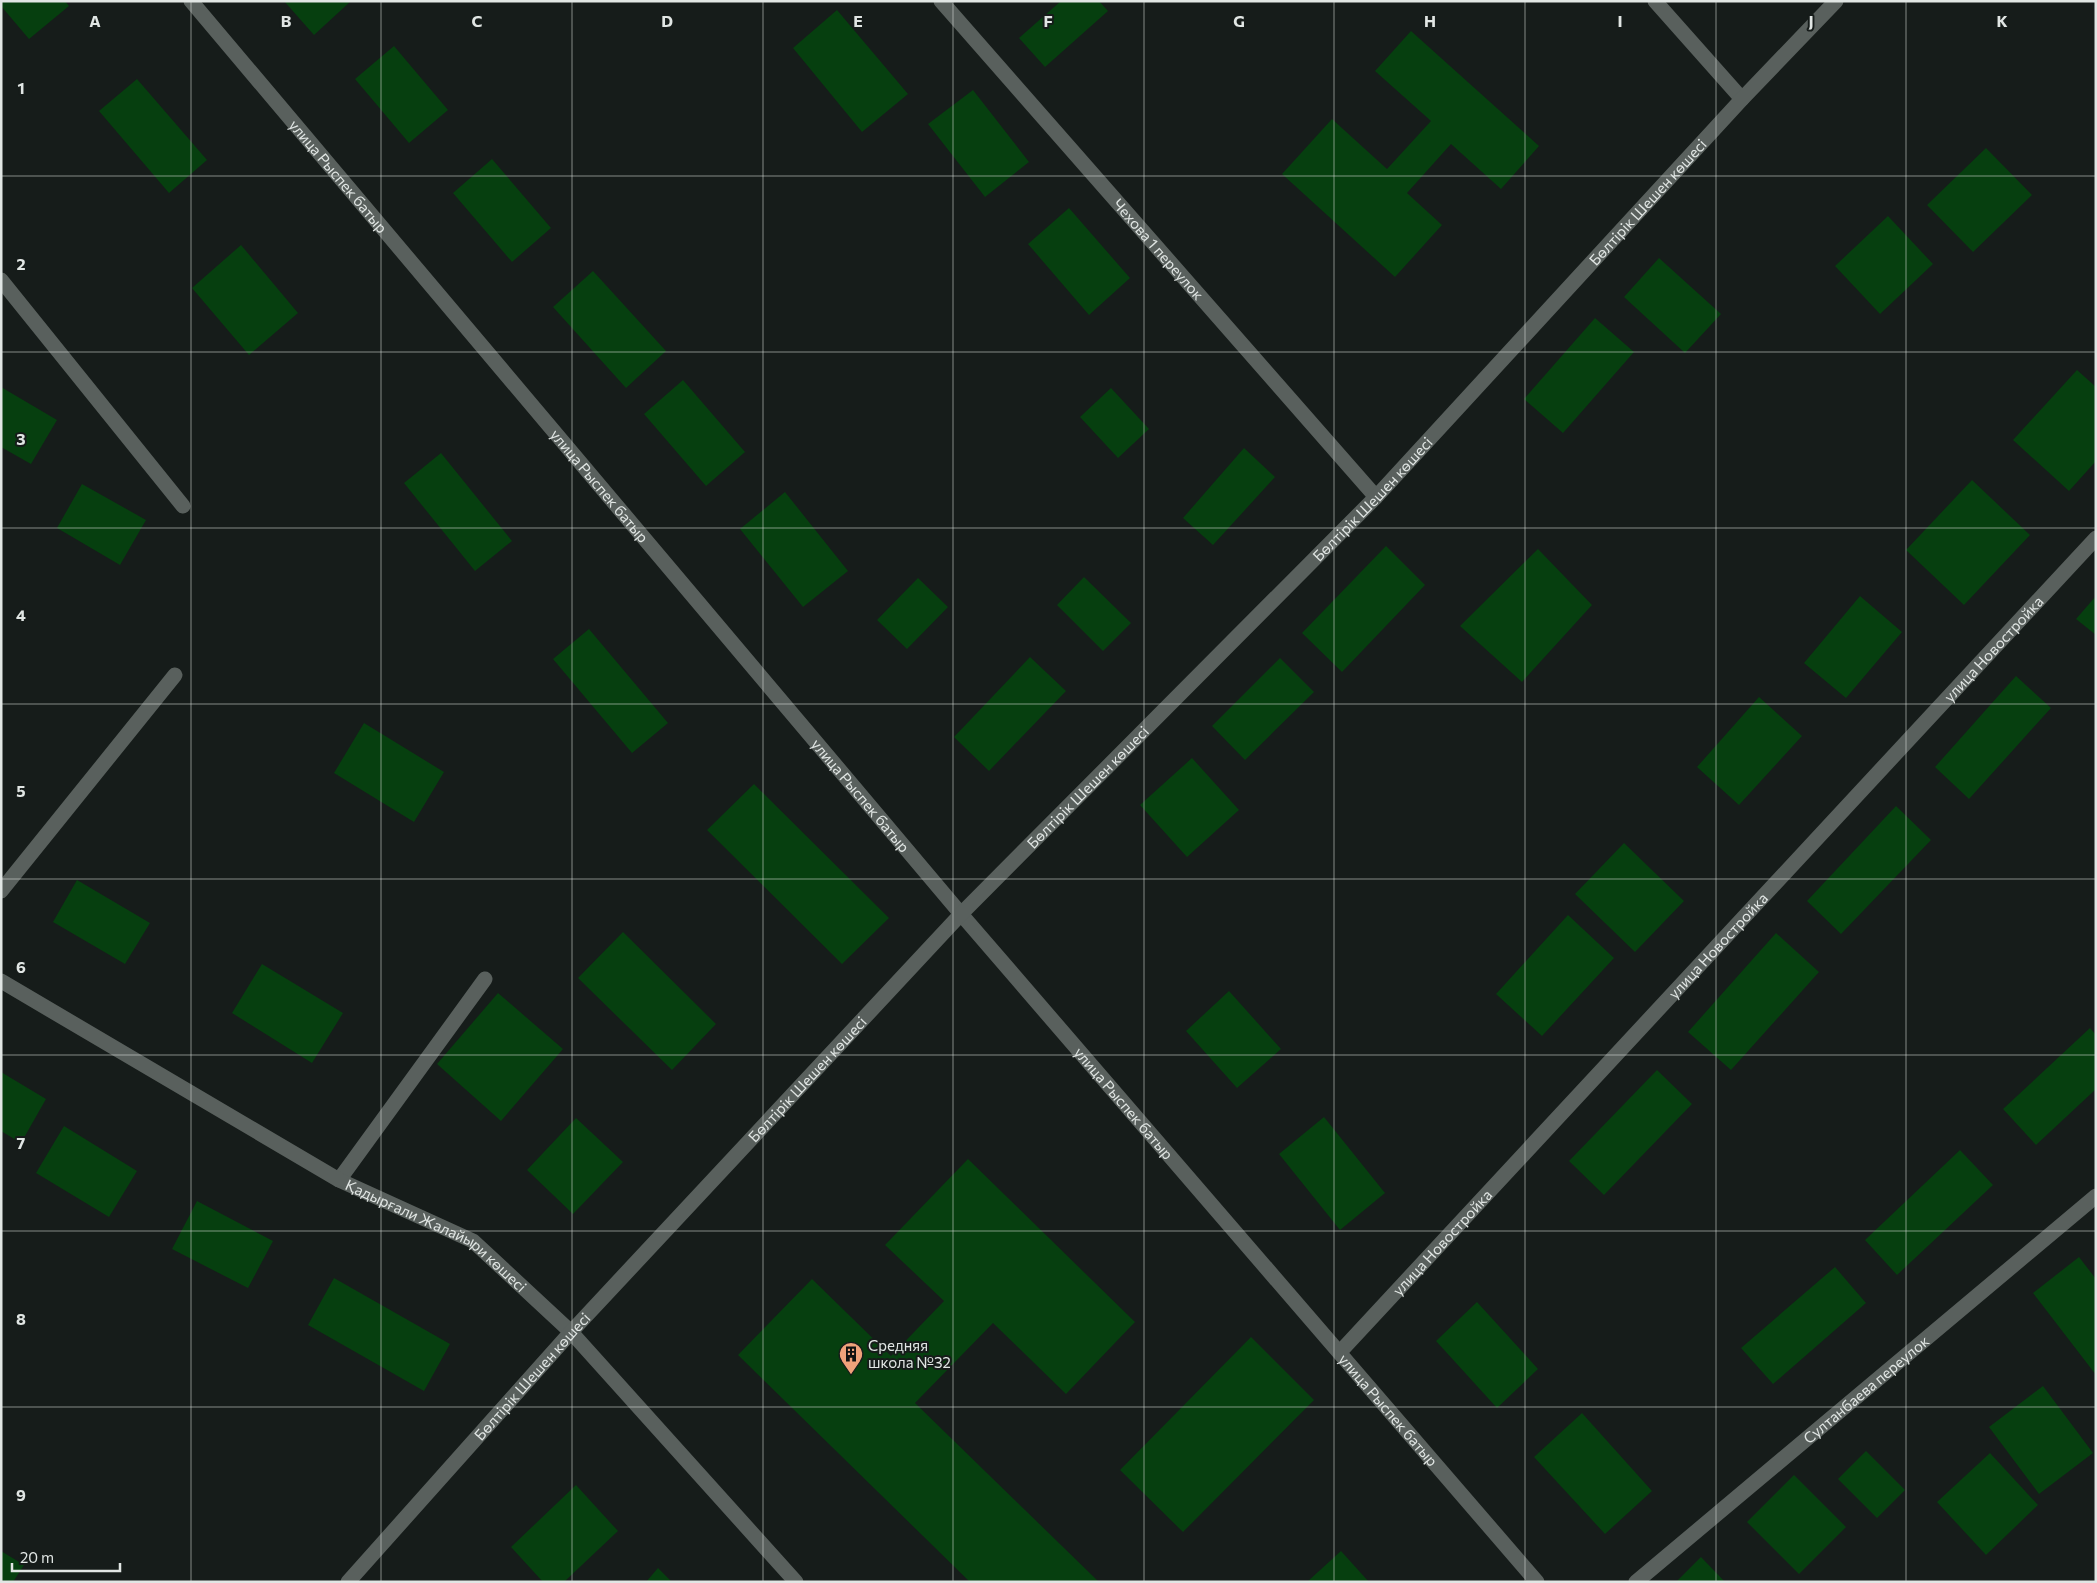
<svg xmlns="http://www.w3.org/2000/svg" width="2097" height="1583" font-family="Commissioner,sans-serif">
<style>
.building{fill:#063f0f}
.lines{fill:none;stroke-linecap:round;stroke-linejoin:round}
.lane{stroke:#59605d;stroke-width:15}
.street{stroke:#59605d;stroke-width:15}
.grid{fill:none;stroke:#e1e6e4;stroke-width:1;stroke-opacity:0.55}
.labels{text-anchor:middle;dominant-baseline:central;stroke-width:4;stroke-linejoin:round;paint-order:stroke}
.street-label{font-size:15px;fill:#e1e6e4;stroke:#161c1a}
.poi-label{font-size:15px;fill:#e1e6e4;stroke:#161c1a;text-anchor:start}
.grid-label{font-size:16px;text-anchor:middle;font-weight:bold;fill:#e1e6e4;stroke:#161c1a;stroke-width:4;stroke-linejoin:round;paint-order:stroke}
</style>
<rect width="100%" height="100%" fill="#161c1a"/>
<!-- building -->
<path class="building" d="M1,1H65L69,6L29,39L1,6Z
M284,1H351L314,35Z
M1061,1H1099L1108,11L1045,67L1019,38Z
M837,10L908,94L862,132L793,48Z
M1411,31L1539,146L1501,189L1451,144L1407,193L1442,225L1395,277L1282,174L1332,119L1387,169L1431,121L1375,71Z
M394,46L448,110L409,143L355,79Z
M137,79L207,160L169,193L99,111Z
M973,90L1029,162L985,197L928,124Z
M1986,148L2032,195L1973,252L1927,205Z
M492,159L551,228L512,262L453,193Z
M1069,208L1130,278L1089,315L1028,244Z
M1888,216L1933,264L1880,314L1835,266Z
M241,245L298,313L249,355L192,288Z
M1659,258L1721,314L1685,353L1624,297Z
M593,271L666,351L626,388L553,307Z
M1595,318L1634,352L1563,433L1524,399Z
M2077,370L2096,387V461L2069,491L2013,440Z
M683,380L745,452L706,486L644,414Z
M1,387L57,420L31,464L1,447Z
M1111,388L1149,429L1118,458L1080,417Z
M1244,448L1275,477L1213,545L1183,518Z
M441,453L512,541L475,571L404,483Z
M1972,480L2030,535L1964,605L1906,550Z
M82,484L146,520L120,565L57,528Z
M785,492L848,571L803,607L740,529Z
M1386,546L1425,585L1342,672L1302,633Z
M1538,549L1592,605L1522,682L1460,626Z
M1084,577L1131,623L1103,651L1057,605Z
M918,578L948,607L907,649L877,620Z
M1860,596L1902,632L1846,698L1804,663Z
M2096,596V635L2076,619Z
M589,629L668,723L632,753L553,659Z
M1030,657L1066,691L989,771L954,737Z
M1280,658L1314,692L1245,760L1212,726Z
M2016,676L2051,708L1969,799L1935,767Z
M1759,697L1802,736L1739,805L1697,767Z
M364,723L444,772L414,822L334,773Z
M1192,758L1239,810L1187,857L1140,805Z
M754,784L889,918L842,964L707,830Z
M1896,806L1931,840L1841,934L1807,901Z
M1624,843L1684,901L1635,952L1575,894Z
M77,880L150,923L125,964L53,922Z
M1568,915L1614,958L1542,1036L1496,994Z
M623,932L716,1024L672,1070L578,978Z
M1776,933L1819,972L1731,1070L1688,1032Z
M262,964L343,1013L312,1063L232,1013Z
M1229,991L1281,1049L1237,1088L1186,1031Z
M498,993L563,1049L501,1121L437,1064Z
M2090,1028L2096,1035V1089L2036,1145L2003,1109Z
M1657,1070L1692,1104L1604,1195L1569,1161Z
M1,1072L46,1099L21,1143L1,1131Z
M1324,1117L1385,1193L1340,1230L1279,1154Z
M576,1118L623,1162L573,1214L527,1170Z
M64,1126L137,1171L109,1217L36,1173Z
M1960,1150L1993,1185L1897,1275L1865,1240Z
M968,1159L1135,1322L1066,1394L993,1323L915,1403L1099,1582H970L738,1355L812,1279L891,1356L944,1301L885,1245Z
M197,1201L273,1241L248,1288L172,1249Z
M2079,1257L2096,1279V1375L2033,1293Z
M1835,1267L1866,1303L1773,1384L1741,1348Z
M334,1278L450,1344L424,1391L308,1325Z
M1477,1302L1538,1369L1497,1408L1436,1341Z
M1251,1337L1314,1400L1183,1532L1120,1470Z
M2043,1386L2093,1453L2039,1494L1989,1427Z
M1582,1413L1652,1491L1605,1534L1534,1457Z
M1866,1451L1905,1490L1877,1518L1838,1479Z
M1990,1453L2038,1505L1986,1555L1937,1502Z
M1794,1475L1846,1527L1799,1574L1747,1522Z
M576,1485L618,1531L564,1582H543L511,1547Z
M1,1551L24,1565L13,1582H1Z
M1341,1551L1369,1582H1307Z
M1701,1557L1725,1582H1676Z
M658,1568L672,1582H646Z"/>
<g class="lines">
<!-- lane -->
<path class="lane" d="M1,280L183,506
M1,891L175,675
M339,1180L485,979"/>
<!-- street -->
<g class="street">
<path id="s1" d="M191,1L961,914L1537,1582"/>
<path id="s2" d="M941,1L1376,497"/>
<path d="M1655,1L1742,99"/>
<path id="s3" d="M1,981L339,1180L473,1241L571,1332L796,1582"/>
<path id="s4" d="M1340,1352L2096,538"/>
<path id="s5" d="M348,1582L571,1332L961,914L1376,497L1742,99L1836,1"/>
<path id="s6" d="M1636,1582L2096,1196"/>
</g>
</g>
<!-- grid -->
<path class="grid" d="M191,1V1582M381,1V1582M572,1V1582M763,1V1582M953,1V1582M1144,1V1582M1334,1V1582M1525,1V1582M1716,1V1582M1906,1V1582M1,176H2096M1,352H2096M1,528H2096M1,704H2096M1,879H2096M1,1055H2096M1,1231H2096M1,1407H2096"/>
<!-- icons -->
<defs>
<g id="building-pin" transform="scale(1.25)"><path d="M0 17L-7.5 6A9.5 9.5 0 1 1 7.5 6Z" fill="#f0a27a" stroke="#161c1a"/><path d="M-4-6H4V6H1V3H-1V6H-4ZM-2.5-4.3h1.7v1.8h-1.7ZM.8-4.3h1.7v1.8H.8ZM-2.5-1h1.7V.8h-1.7ZM.8-1h1.7V.8H.8Z" fill="#111"/></g>
</defs>
<g fill-rule="evenodd">
<use href="#building-pin" x="851" y="1354"/>
</g>
<g class="labels">
<!-- street labels -->
<g class="street-label">
<text stroke="none"><textPath href="#s1" startOffset="229">улица Рыспек батыр</textPath></text>
<text stroke="none"><textPath href="#s5" startOffset="1896">Бөлтірік Шешен көшесі</textPath></text>
<text stroke="none"><textPath href="#s2" startOffset="330">Чехова 1 переулок</textPath></text>
<text stroke="none"><textPath href="#s1" startOffset="634">улица Рыспек батыр</textPath></text>
<text stroke="none"><textPath href="#s5" startOffset="1491">Бөлтірік Шешен көшесі</textPath></text>
<text stroke="none"><textPath href="#s4" startOffset="960">улица Новостройка</textPath></text>
<text stroke="none"><textPath href="#s5" startOffset="1086">Бөлтірік Шешен көшесі</textPath></text>
<text stroke="none"><textPath href="#s1" startOffset="1039">улица Рыспек батыр</textPath></text>
<text stroke="none"><textPath href="#s4" startOffset="555">улица Новостройка</textPath></text>
<text stroke="none"><textPath href="#s5" startOffset="681">Бөлтірік Шешен көшесі</textPath></text>
<text stroke="none"><textPath href="#s1" startOffset="1444">улица Рыспек батыр</textPath></text>
<text stroke="none"><textPath href="#s3" startOffset="505">Қадырғали Жалайыри көшесі</textPath></text>
<text stroke="none"><textPath href="#s4" startOffset="150">улица Новостройка</textPath></text>
<text stroke="none"><textPath href="#s5" startOffset="276">Бөлтірік Шешен көшесі</textPath></text>
<text stroke="none"><textPath href="#s6" startOffset="300">Султанбаева переулок</textPath></text>
<text stroke="none"><textPath href="#s1" startOffset="1849">улица Рыспек батыр</textPath></text>
</g>
<!-- poi labels -->
<g class="poi-label">
<text x="868" y="1345">Средняя<tspan x="868" dy="17">школа №32</tspan></text>
</g>
</g>
<g class="grid-label">
<text x="95" y="27">A</text>
<text x="286" y="27">B</text>
<text x="477" y="27">C</text>
<text x="667" y="27">D</text>
<text x="858" y="27">E</text>
<text x="1048" y="27">F</text>
<text x="1239" y="27">G</text>
<text x="1430" y="27">H</text>
<text x="1620" y="27">I</text>
<text x="1811" y="27">J</text>
<text x="2002" y="27">K</text>
<text x="21" y="94">1</text>
<text x="21" y="270">2</text>
<text x="21" y="445">3</text>
<text x="21" y="621">4</text>
<text x="21" y="797">5</text>
<text x="21" y="973">6</text>
<text x="21" y="1149">7</text>
<text x="21" y="1325">8</text>
<text x="21" y="1501">9</text>
</g>
<!-- border -->
<rect width="2097" height="1583" fill="none" stroke="#e1e6e4" stroke-width="5"/>
<!-- scale -->
<path d="M12 1563v8h108v-8" fill="none" stroke="#e1e6e4" stroke-width="2.5"/>
<text x="20" y="1563" font-size="15" fill="#e1e6e4" stroke="#161c1a" stroke-width="4" paint-order="stroke">20 m</text>
</svg>
